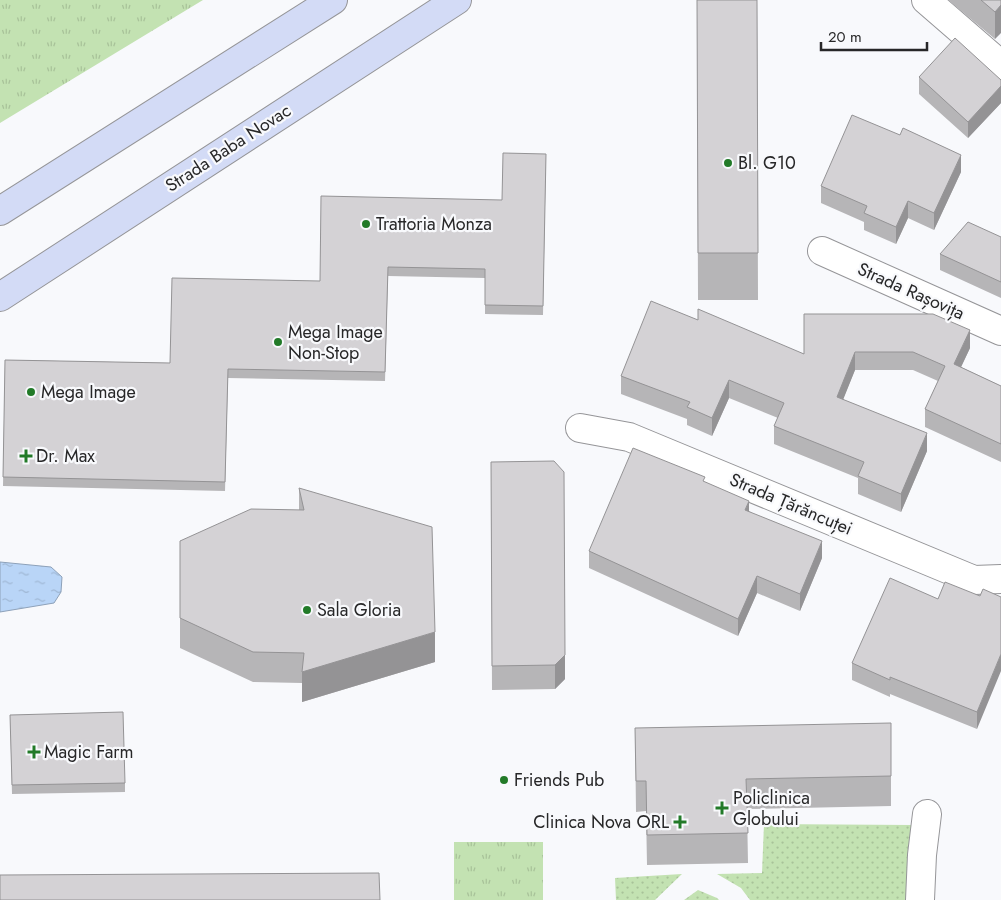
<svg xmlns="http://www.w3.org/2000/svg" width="1001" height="900" font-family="Jost,sans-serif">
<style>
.grass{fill:url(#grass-dots)}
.park{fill:url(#park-tufts)}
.water{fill:url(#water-ripples);stroke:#8da1b9}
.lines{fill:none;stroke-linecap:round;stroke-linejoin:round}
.street-casing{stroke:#959598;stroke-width:30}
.secondary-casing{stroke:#959598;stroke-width:30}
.street{stroke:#fff;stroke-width:28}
.secondary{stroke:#d3dbf6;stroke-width:28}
.wall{fill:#b6b5b7}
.shaded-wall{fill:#949395}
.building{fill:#d4d2d5;stroke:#949395}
.poi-dot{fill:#227a28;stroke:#f8f9fc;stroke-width:2}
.labels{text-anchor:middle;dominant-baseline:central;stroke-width:4.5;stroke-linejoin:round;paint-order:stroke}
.street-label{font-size:18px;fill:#272728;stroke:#f8f9fc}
.poi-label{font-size:18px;fill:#272728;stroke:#f8f9fc;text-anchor:start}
</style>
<defs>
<pattern id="grass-dots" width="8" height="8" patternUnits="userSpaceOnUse" patternTransform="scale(1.25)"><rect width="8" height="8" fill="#c3e2b2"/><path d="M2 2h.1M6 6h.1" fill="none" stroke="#a8c299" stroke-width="1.8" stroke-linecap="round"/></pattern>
<pattern id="park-tufts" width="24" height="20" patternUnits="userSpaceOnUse" patternTransform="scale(1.25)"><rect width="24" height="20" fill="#c3e2b2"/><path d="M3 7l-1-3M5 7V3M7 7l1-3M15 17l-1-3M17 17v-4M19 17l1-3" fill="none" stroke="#a8c299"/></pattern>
<pattern id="water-ripples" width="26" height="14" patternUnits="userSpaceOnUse" patternTransform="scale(1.25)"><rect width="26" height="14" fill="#b9d5f7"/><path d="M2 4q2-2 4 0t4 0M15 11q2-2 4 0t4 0" fill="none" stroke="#9fb7d4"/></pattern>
</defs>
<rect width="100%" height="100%" fill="#f8f9fc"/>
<!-- grass -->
<path class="grass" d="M764,824L913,825L911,900H750L741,888L717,874L762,873Z
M682,874L655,900H616L615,878Z
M698,890L717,898L719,900H684Z"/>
<!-- park -->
<path class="park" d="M0,0H203L0,123Z
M454,842H543V900H454Z"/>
<!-- water -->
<path class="water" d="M0,562L51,567L62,577L61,592L54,603L0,612Z"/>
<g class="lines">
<!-- street casing -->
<g class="street-casing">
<path id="street" d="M926,0L1001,65
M822,251L1001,331
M580,428L629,437L974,580L1001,579
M920,900L922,855L927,814"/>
</g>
<!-- secondary casing -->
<g class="secondary-casing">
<path id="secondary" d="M0,211L333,0
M0,297L457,0"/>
</g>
<!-- street -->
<use href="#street" class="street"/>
<!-- secondary -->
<use href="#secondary" class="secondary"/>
</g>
<!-- wall -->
<path class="wall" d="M697,0H757L758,300H698Z
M948,0H1001L995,39Z
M919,77L1001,80V103L968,138L919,94Z
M546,154L543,315L485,314V278L388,276L385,381L228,378L225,491L3,486L5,360L170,363L320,281L502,200Z
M961,172L934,230L908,218L896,244L864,230V222L821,203V186Z
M1001,237V298L940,270V254Z
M698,320L804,354L970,348L961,367L1001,386V462L925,427V409L938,381L913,370H855L843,399L927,451L901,512L858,494V478L774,444V426L778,418L729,398L712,436L687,425V419L621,394V376Z
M491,462L565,679L555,689L492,690Z
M705,482L749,511L822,558L800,611L757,593L738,636L589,568V551Z
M299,488L435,662L302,702V683L253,682L180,648V541L299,510Z
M980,596L977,729L890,694V697L852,680V663L938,599Z
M10,715L125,783V792L12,794Z
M635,728L891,776V806L747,809L748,863L647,865L646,811L636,812Z"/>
<!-- shaded-wall -->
<path class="shaded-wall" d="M1001,5V33L995,39V12Z
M1001,86V103L968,138V122Z
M961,155V172L934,230V213Z
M908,201V218L896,244V227Z
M970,330V348L954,382V364Z
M855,352V370L837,415V397Z
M729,380V398L712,436V418Z
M927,433V451L901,512V494Z
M749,501V518L745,510Z
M822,541V558L800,611V594Z
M757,576V593L738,636V619Z
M435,632V662L302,702V672Z
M1001,654V671L977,729V712Z
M565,655V679L555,689V665Z"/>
<!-- building -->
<path class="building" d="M697,0H757L758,253H698Z
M981,0H1001V5L995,12Z
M955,38L1001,80V86L968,122L919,77Z
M852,115L900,135L903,128L961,155L934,213L908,201L896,227L864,213L867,206L821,186Z
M503,153L546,154L543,306L485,305V269L388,267L385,372L228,369L225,482L3,477L5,360L170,363L172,278L320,281L321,196L502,200Z
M968,222L1001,237V282L940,254Z
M651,301L698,320V309L804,354V314H933L970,330L954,364L1001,386V444L925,409L945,366L913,352H855L837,397L927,433L901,494L858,476L864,462L774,426L784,403L729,380L712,418L687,407L690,402L621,376Z
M633,448L705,477L703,481L749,501L745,510L822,541L800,594L757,576L738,619L589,551Z
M554,461L564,472L565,655L555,665L492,666L491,462Z
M299,488L432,527L435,632L302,672L304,653L253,652L180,618V541L251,509L304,510Z
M890,578L938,599L945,582L980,596L983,589L1001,597V654L977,712L890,677V680L852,663Z
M123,712L125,783L12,785L10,715Z
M891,723V776L746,779L748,833L647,835L646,781H636L635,728Z
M379,873L380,900H0V875Z"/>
<!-- markers -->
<g class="poi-dot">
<circle cx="728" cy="163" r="5"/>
<circle cx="366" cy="224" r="5"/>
<circle cx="278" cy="342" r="5"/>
<circle cx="31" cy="392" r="5"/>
<path d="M23.5 448.5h5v5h5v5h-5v5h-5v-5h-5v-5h5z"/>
<circle cx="307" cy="610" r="5"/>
<path d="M31.5 744.5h5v5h5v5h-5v5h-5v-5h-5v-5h5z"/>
<circle cx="504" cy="780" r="5"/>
<path d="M719.5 800.5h5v5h5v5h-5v5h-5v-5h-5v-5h5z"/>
<path d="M677.5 814.5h5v5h5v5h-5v5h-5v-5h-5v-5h5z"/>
</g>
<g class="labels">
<!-- street labels -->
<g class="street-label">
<text transform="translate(228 148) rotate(-33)">Strada Baba Novac</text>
<text transform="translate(911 291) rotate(24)">Strada Rașovița</text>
<text transform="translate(791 504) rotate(23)">Strada Țărăncuței</text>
</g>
<!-- poi labels -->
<g class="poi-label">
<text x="738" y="163">Bl. G10</text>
<text x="376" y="224">Trattoria Monza</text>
<text x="288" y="332">Mega Image<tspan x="288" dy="21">Non-Stop</tspan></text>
<text x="41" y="392">Mega Image</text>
<text x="36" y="456">Dr. Max</text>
<text x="317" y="610">Sala Gloria</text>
<text x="44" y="752">Magic Farm</text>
<text x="514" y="780">Friends Pub</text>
<text x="733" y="798">Policlinica<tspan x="733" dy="21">Globului</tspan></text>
<text x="669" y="822" text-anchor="end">Clinica Nova ORL</text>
</g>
</g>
<!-- scale -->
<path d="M821 42v8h106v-8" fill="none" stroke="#272728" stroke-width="2.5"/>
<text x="828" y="42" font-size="15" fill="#272728" stroke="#f8f9fc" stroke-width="4" paint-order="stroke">20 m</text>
</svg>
